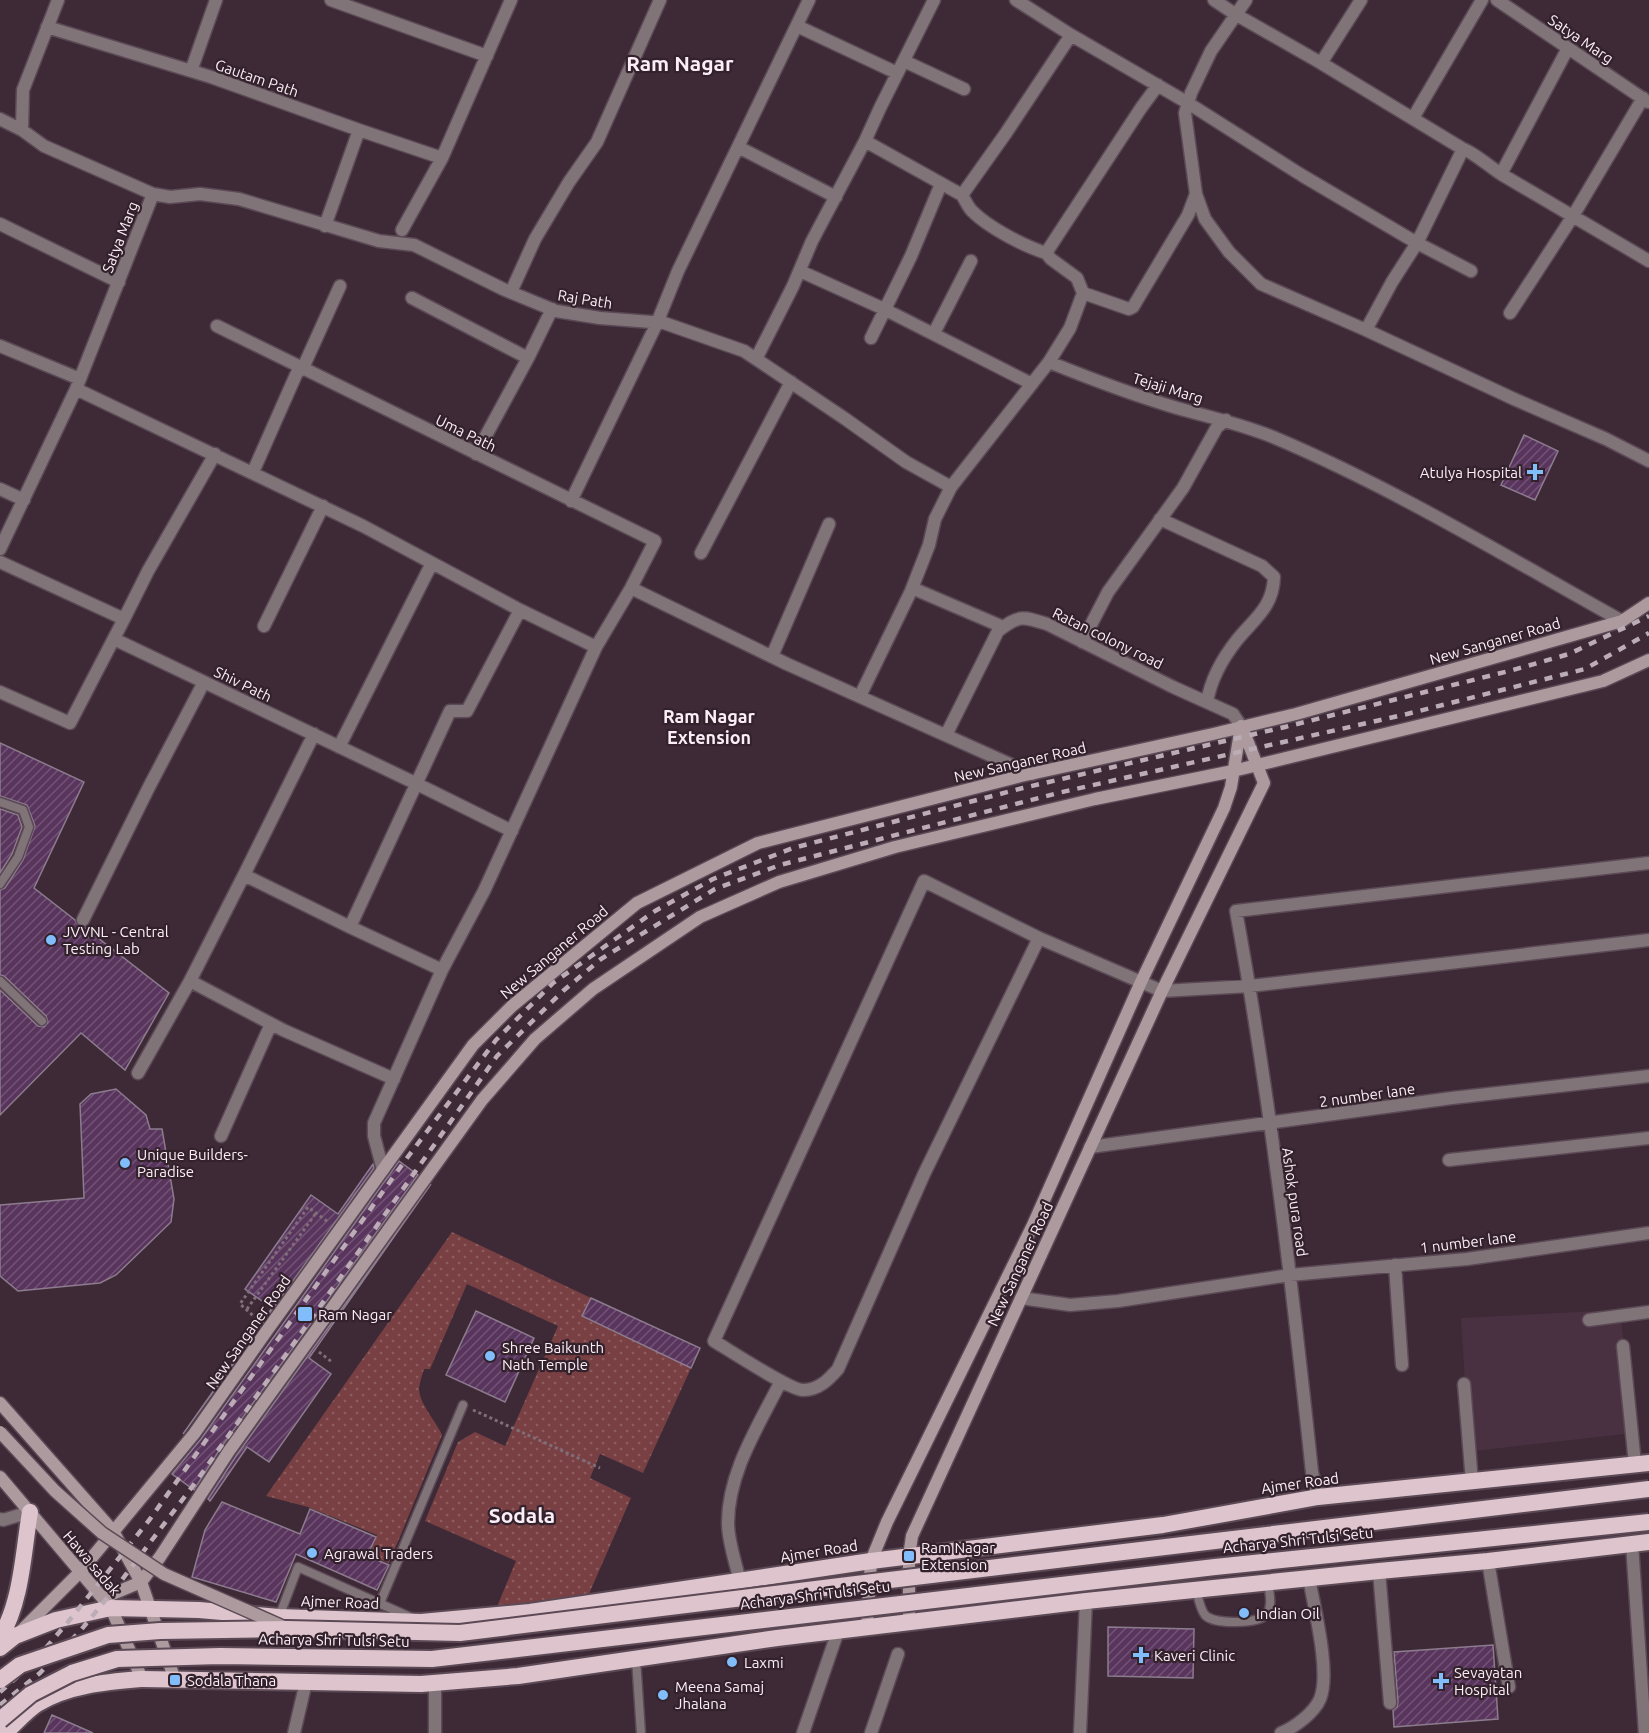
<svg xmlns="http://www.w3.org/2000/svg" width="1649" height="1733" font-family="Ubuntu,sans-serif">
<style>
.built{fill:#4a3141}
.grass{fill:url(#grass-dots)}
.building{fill:url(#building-hatch);stroke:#8c7c8e;stroke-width:1.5}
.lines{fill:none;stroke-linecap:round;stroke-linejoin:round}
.service-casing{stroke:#5b4955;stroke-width:11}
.minor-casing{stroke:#5b4955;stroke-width:15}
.secondary-casing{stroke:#5b4955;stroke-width:15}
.trunk-casing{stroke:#5b4955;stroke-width:20}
.path{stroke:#7f6e79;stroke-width:3;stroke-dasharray:3 3;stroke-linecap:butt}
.service{stroke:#807478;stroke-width:8}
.minor{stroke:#807478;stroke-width:12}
.secondary{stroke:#ac9a9f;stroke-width:12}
.trunk{stroke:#dec4cc;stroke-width:16}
.rail{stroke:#bbacb5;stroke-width:4.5;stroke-dasharray:8 8;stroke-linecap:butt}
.secondary-bridge-casing{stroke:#5b4955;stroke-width:15;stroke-linecap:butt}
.trunk-bridge-casing{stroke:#5b4955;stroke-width:20;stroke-linecap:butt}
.secondary-bridge{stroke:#ac9a9f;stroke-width:12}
.trunk-bridge{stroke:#dec4cc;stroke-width:16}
.poi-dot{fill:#81bdfa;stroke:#33212c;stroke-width:2}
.labels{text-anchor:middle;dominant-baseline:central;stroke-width:4.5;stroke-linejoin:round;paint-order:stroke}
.street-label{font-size:15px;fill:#fbeef6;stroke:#33212c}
.poi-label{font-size:15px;fill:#fbeef6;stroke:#33212c;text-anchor:start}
.quarter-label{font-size:18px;font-weight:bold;fill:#fbeef6;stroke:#33212c}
.district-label{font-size:21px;font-weight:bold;fill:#fbeef6;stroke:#33212c}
</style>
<defs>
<pattern id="grass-dots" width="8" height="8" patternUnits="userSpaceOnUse" patternTransform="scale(1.5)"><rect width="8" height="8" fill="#794043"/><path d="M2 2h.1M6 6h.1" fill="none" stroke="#8d5c5f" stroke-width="1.8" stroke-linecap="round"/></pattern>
<pattern id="building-hatch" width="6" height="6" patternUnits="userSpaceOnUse" patternTransform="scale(1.5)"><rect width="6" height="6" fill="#59355e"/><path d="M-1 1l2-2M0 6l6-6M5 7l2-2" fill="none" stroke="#725376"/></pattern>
</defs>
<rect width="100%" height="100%" fill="#3d2a36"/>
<!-- built -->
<path class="built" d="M1620,1310L1633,1433L1465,1452L1456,1384L1465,1382L1461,1318Z"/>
<!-- grass -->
<path class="grass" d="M452,1232L591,1298L583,1317L691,1368L643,1473L600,1454L590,1478L631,1498L588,1596L496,1609L516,1561L425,1521L458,1442L475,1432L505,1446L558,1326L467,1284L430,1369H424C422,1375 420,1382 419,1388C419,1404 436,1421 442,1435L389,1563L369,1555L377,1535L308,1507L266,1496Z"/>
<!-- building -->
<path class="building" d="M1524,435L1558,451L1535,500L1501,485Z
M0,743L84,782L34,888L75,920L79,927L85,928L169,993L125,1070L81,1033L0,1115V990L38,1026L44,1027L48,1022L46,1016L4,976L0,975V890L5,888L23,860L35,826L27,805L0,796Z
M0,809L18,815L22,827L12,854L0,873Z
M116,1089L146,1115L150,1129H162L174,1199L171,1222L116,1275L100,1283L18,1291L0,1276V1205L84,1198L80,1104L91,1094Z
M399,1161L418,1175L222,1446L194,1490L172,1474L201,1439Z
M373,1164L374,1168L183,1434L272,1308L245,1289L311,1195L338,1214Z
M431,1184L309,1358L331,1374L269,1462L247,1447L210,1501L208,1499L236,1456Z
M591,1298L700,1348L691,1368L582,1316Z
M476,1311L534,1338L505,1402L446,1375Z
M222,1502L300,1534L310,1509L376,1537L367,1556L389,1565L377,1590L296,1554L276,1602L192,1577L205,1530Z
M1108,1627L1194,1629L1193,1678L1108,1676Z
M1493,1645L1498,1719L1394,1727L1393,1710L1397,1707L1398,1702L1394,1652Z
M52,1715L93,1733H44Z"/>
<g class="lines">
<!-- service casing -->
<g class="service-casing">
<path id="service" d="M0,802L23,810L29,827L18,857L0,884
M0,981L42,1021
M1196,1589C1198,1597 1200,1609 1205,1615C1214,1625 1259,1624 1267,1614C1273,1605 1269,1592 1268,1582
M380,1603L463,1405
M279,1617L298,1567L410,1617
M636,1659L641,1733"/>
</g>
<!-- minor casing -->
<g class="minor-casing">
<path id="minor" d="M331,0L487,56
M1016,0L1071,35L1188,103L1303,176L1417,243L1471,271
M1214,0L1235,14L1321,63L1463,149C1473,152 1490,167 1501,174L1649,261
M1246,0L1211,51L1191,93L1185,113L1196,194L1205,219L1229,252L1261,284L1366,330L1514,399L1606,439L1649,461
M1497,0L1648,102
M797,26L897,73
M47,27L211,77L359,130L325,226
M904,61L964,89
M1321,63L1361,0
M191,71L216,0
M1413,118L1482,0
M0,119L22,130
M359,130L442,158L511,0
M865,141L880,108L934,0
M738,147L836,197
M1501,174L1568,48
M153,194L170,197L200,194L239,199L379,241L414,245L505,290L556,311L600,318L664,323L744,351L844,418L906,462L951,487
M962,195C965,200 968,207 972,211C989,228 1024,246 1046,253
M0,224L119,282
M402,230L442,158
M800,271L884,309L1032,384
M511,292L535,239L569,182L597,142L660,0
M1083,293L1129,309L1133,307L1188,215L1196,194
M412,298L528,358
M1510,313L1573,216L1643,98
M217,326L655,541L631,588L596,647L484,891L442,970L374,1123V1136L383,1170
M1366,330L1392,282L1417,243L1463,149
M934,333L971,261
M871,338L911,256L941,184
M0,346L80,379
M756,359L793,286L812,241L865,141L962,195L1006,133L1071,35
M1049,362L1070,328L1083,293L1077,278L1051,259L1046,253L1141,108L1158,85
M302,370L340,286
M76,389L363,526L520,610L596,647
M476,454L528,358L552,309
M253,472L299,368
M0,489L24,500
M571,501L657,323L678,271L809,0
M1160,519L1262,566L1274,577C1273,607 1255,618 1237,640C1222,659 1211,678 1207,702
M0,549L76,389L153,194L44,146L22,130L23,90L58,0
M701,553L791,382
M0,562L124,619L70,723L0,692
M631,588L787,664L1032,774
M912,588L1003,627
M124,619L148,571L215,454
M264,626L323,506
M114,639L415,783L512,831
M1082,642L1108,592L1183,488L1217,427L1226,420
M772,656L829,524
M860,696L911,591L929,545L935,519L951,487L1049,362C1091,379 1133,395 1177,408C1209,417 1241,424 1273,437C1394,488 1507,557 1622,621
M946,735L998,631C1019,615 1022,616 1047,624L1173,687L1233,714L1241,726
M339,747L432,563
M244,875L314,734
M83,920L149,787L204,682
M350,927L450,711H467L520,610
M1039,938L924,881L714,1341C729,1350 790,1390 803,1390C819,1390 828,1380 838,1369L924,1174L1039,938L1162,991L1250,986L1649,940
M138,1073L190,981
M394,1079L283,1030L190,981L244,875L350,927L442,970
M221,1136L271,1024
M1090,1147L1452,1098L1649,1076
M1449,1160L1649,1138
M1395,1265L1402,1365
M1021,1298L1070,1305L1118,1301L1290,1275L1467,1259L1649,1233
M1589,1320L1649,1312
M1623,1346L1635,1464
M1464,1384L1472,1482
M1318,1497L1312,1472C1292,1284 1270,1097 1236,911L1649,863
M0,1519L3,1520L30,1512
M1632,1544L1645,1733
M1488,1561L1509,1687
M1379,1571L1390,1703
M740,1582C736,1563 728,1542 728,1523C728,1472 759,1425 781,1381
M435,1683V1733
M294,1733L306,1682
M803,1733L838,1631
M871,1733L898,1654
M1080,1733L1086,1601
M1281,1733C1295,1727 1314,1713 1320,1699C1331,1673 1314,1607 1309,1578"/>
</g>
<!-- secondary casing -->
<g class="secondary-casing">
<path id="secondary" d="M0,1403L113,1531L141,1582L175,1680
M0,1477L111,1608L142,1679
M103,1598L141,1582L160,1557L229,1451L482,1100L535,1039L593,989L700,917L779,882L895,847L1095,799L1233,771L1603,681L1649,660
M909,1623V1556L912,1536L1162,991L1264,783L1242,727
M867,1627L871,1561L887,1522L1033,1225L1141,982L1224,808L1231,787L1241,726
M21,1631L80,1572L194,1434L268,1329L473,1045L512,1006L637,903L758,843L1021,776L1213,734L1296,714L1622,621L1649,603"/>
</g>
<!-- trunk casing -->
<g class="trunk-casing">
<path id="trunk" d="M0,1638C22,1601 23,1553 30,1512
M0,1648L15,1636L56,1620L111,1608L199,1610L279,1617L421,1622L530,1612L871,1561L1163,1525L1318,1497L1649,1463
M5,1733C15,1724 26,1711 37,1704C68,1685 106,1682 142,1679L421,1684L518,1676L777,1638L1086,1601L1379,1571L1488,1561L1649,1542"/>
</g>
<!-- path -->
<path class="path" d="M247,1309L316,1213
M257,1319L240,1304L308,1207L328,1222
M319,1352L332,1362
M473,1410L600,1468"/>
<!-- service -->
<use href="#service" class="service"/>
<!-- minor -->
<use href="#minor" class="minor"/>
<!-- secondary -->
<use href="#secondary" class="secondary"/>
<!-- trunk -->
<use href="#trunk" class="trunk"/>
<!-- rail -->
<path class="rail" d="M0,1692L33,1663L68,1622L150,1519L404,1162L496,1040L553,983L655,911L713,879L793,848L1023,788L1285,727L1513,670L1569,654L1649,616
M0,1705L40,1673L81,1630L121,1581L195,1483L497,1056L563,991L601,959L715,889L780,865L1058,793L1407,714L1585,669L1649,633"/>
<!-- secondary-bridge casing -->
<g class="secondary-bridge-casing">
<path id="secondary-bridge" d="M0,1432L55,1491L102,1533L164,1574L284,1627"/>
</g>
<!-- trunk-bridge casing -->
<g class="trunk-bridge-casing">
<path id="trunk-bridge" d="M0,1680L20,1665L108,1635L160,1631L287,1629L460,1633L848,1585L1649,1489
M0,1720L31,1694L72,1673L117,1659L220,1656L432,1659L1215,1567L1649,1522"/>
</g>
<!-- secondary-bridge -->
<use href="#secondary-bridge" class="secondary-bridge"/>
<!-- trunk-bridge -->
<use href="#trunk-bridge" class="trunk-bridge"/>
</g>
<!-- markers -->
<g class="poi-dot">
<path d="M1532 463h6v6h6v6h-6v6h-6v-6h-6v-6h6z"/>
<circle cx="51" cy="940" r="6"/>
<circle cx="125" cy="1163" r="6"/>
<rect x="297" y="1306" width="16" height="16" rx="3"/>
<circle cx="490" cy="1356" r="6"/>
<circle cx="312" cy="1553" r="6"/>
<rect x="903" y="1550" width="12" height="12" rx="3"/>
<circle cx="1244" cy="1613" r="6"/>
<path d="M1138 1646h6v6h6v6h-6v6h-6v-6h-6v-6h6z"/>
<circle cx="732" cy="1662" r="6"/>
<rect x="169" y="1674" width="12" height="12" rx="3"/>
<path d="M1438 1672h6v6h6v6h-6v6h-6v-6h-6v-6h6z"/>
<circle cx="663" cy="1695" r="6"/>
</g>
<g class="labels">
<!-- street labels -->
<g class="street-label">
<text transform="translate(1581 39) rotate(34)">Satya Marg</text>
<text transform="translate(257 78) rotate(19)">Gautam Path</text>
<text transform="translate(120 237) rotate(-69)">Satya Marg</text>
<text transform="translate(585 299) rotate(9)">Raj Path</text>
<text transform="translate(1168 388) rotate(17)">Tejaji Marg</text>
<text transform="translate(466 433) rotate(26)">Uma Path</text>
<text transform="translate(1108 638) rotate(26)">Ratan colony road</text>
<text transform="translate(1495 641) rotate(-16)">New Sanganer Road</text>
<text transform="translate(243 684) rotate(26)">Shiv Path</text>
<text transform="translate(1020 762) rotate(-13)">New Sanganer Road</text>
<text transform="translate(554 952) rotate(-40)">New Sanganer Road</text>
<text transform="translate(1367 1095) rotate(-8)">2 number lane</text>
<text transform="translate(1295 1202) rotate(82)">Ashok pura road</text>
<text transform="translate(1468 1242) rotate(-7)">1 number lane</text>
<text transform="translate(1020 1264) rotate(-65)">New Sanganer Road</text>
<text transform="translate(248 1332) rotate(-55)">New Sanganer Road</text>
<text transform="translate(1300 1483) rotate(-8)">Ajmer Road</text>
<text transform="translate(1298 1540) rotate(-6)">Acharya Shri Tulsi Setu</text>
<text transform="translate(819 1551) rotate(-9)">Ajmer Road</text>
<text transform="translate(92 1563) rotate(50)">Hawa sadak</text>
<text transform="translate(815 1595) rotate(-7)">Acharya Shri Tulsi Setu</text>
<text transform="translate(340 1602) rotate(2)">Ajmer Road</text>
<text transform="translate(334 1640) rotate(1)">Acharya Shri Tulsi Setu</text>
</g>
<!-- poi labels -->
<g class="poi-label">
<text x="1522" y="472" text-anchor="end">Atulya Hospital</text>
<text x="63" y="931">JVVNL - Central<tspan x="63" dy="17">Testing Lab</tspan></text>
<text x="137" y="1154">Unique Builders-<tspan x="137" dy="17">Paradise</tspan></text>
<text x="318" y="1314">Ram Nagar</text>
<text x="502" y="1347">Shree Baikunth<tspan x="502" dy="17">Nath Temple</tspan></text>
<text x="921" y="1547">Ram Nagar<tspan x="921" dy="17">Extension</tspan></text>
<text x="324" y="1553">Agrawal Traders</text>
<text x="1256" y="1613">Indian Oil</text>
<text x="1154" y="1655">Kaveri Clinic</text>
<text x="744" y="1662">Laxmi</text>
<text x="1454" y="1672">Sevayatan<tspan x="1454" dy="17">Hospital</tspan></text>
<text x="187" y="1680">Sodala Thana</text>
<text x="675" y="1686">Meena Samaj<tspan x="675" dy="17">Jhalana</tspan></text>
</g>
<!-- quarter labels -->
<g class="quarter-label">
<text x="709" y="716">Ram Nagar<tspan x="709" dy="21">Extension</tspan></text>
</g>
<!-- district labels -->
<g class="district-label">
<text x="680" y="63">Ram Nagar</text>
<text x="522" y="1515">Sodala</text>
</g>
</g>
</svg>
